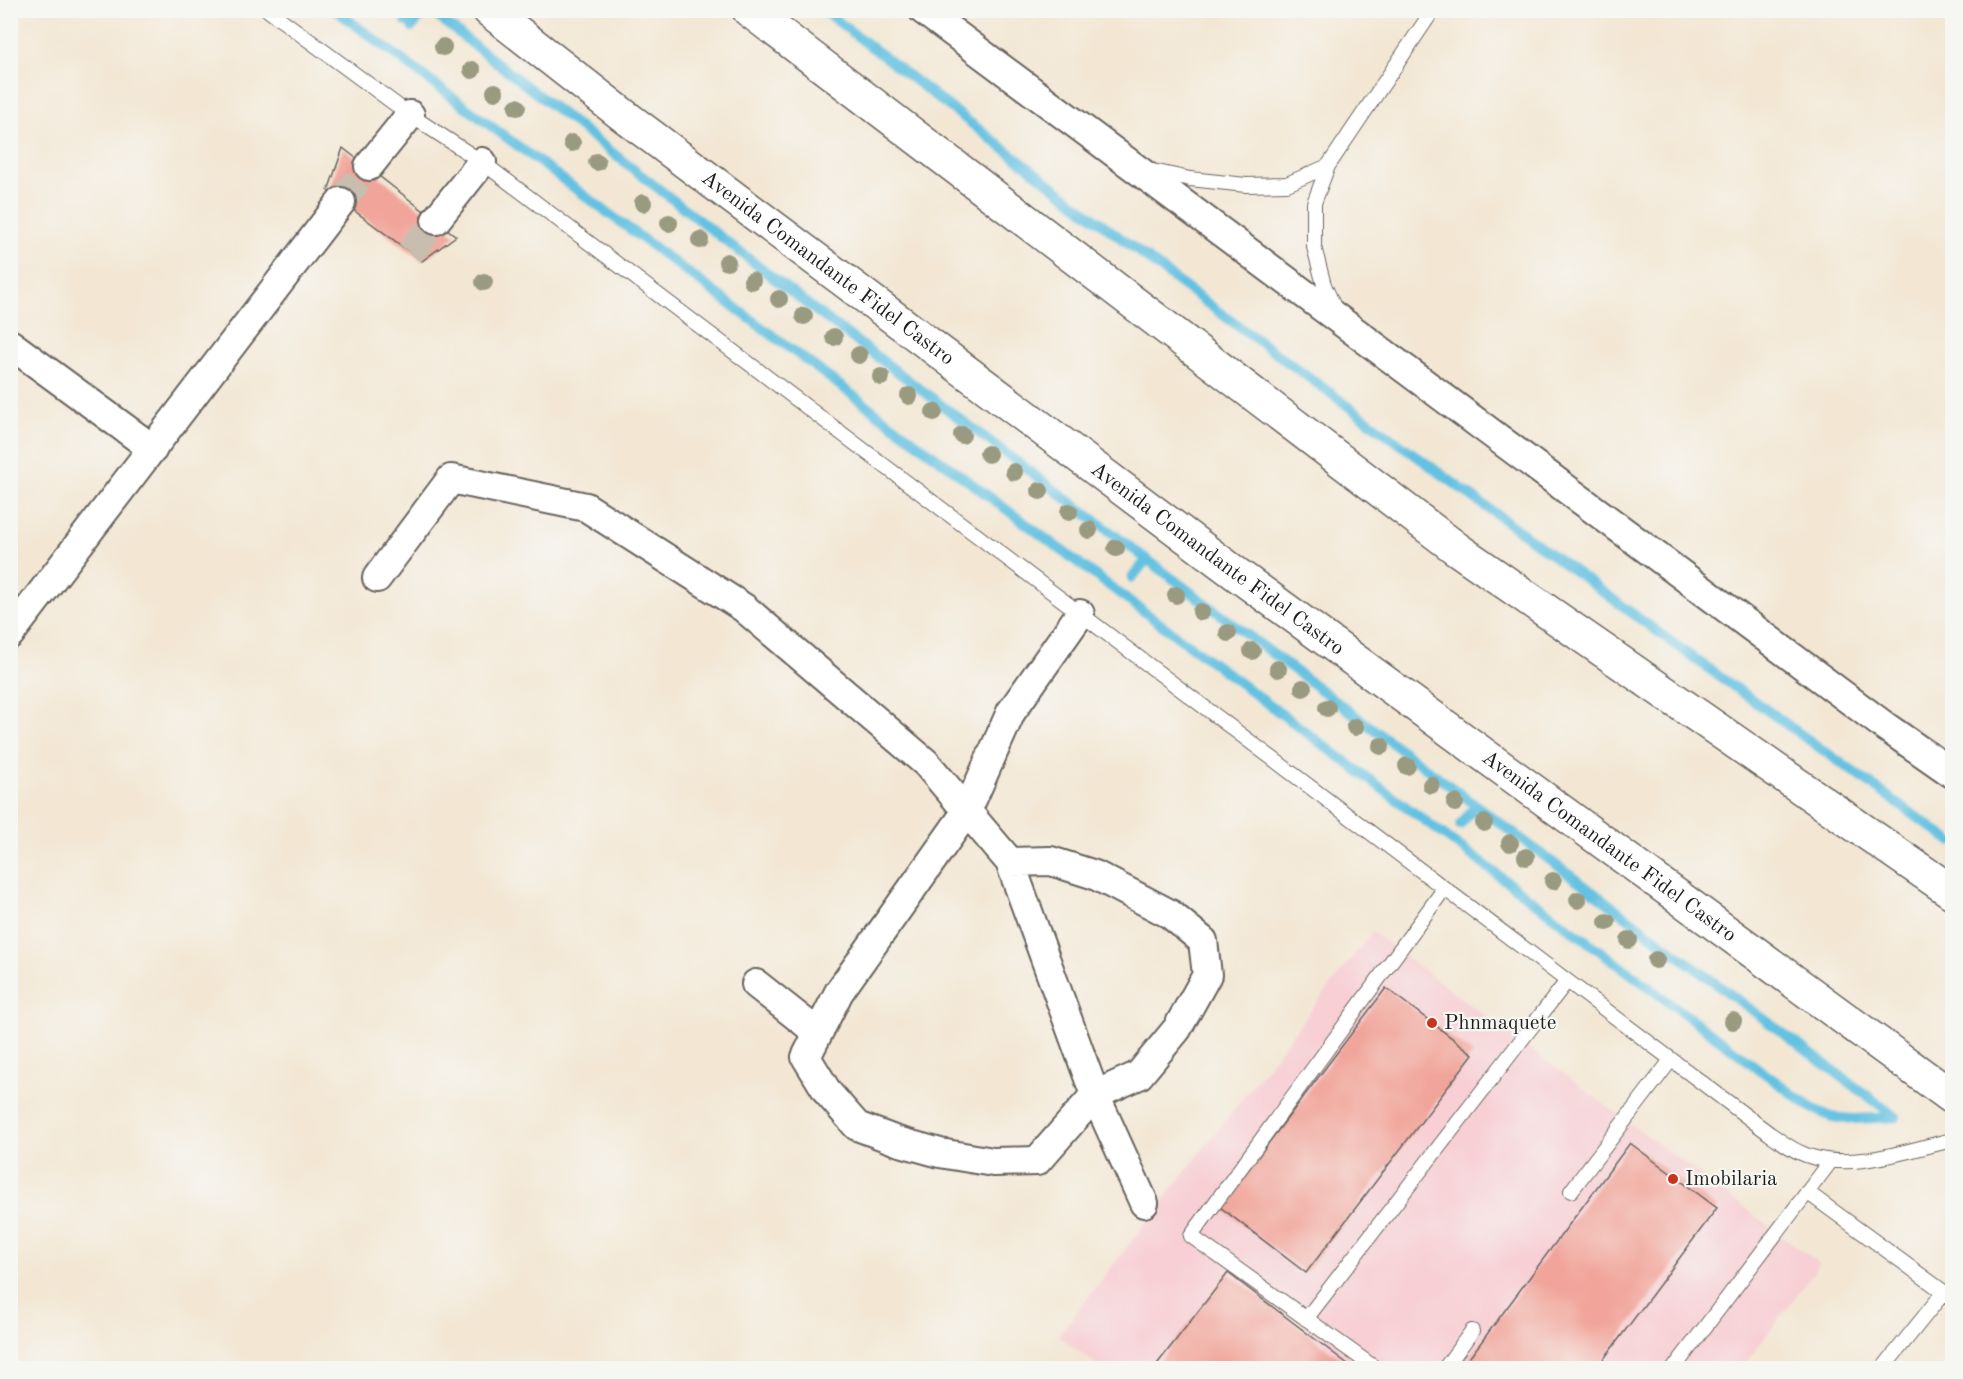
<svg xmlns="http://www.w3.org/2000/svg" width="1963" height="1379" font-family="'Old Standard TT',serif">
<style>
.built{fill:#f7cfd4}
.lines{fill:none;stroke-linecap:round;stroke-linejoin:round}
.stream{stroke:#63c1e1;stroke-width:10}
.building{fill:#f1a49a}
.street-tunnel{stroke:#c8beaf;stroke-width:28;stroke-dasharray:28 14;stroke-linecap:butt}
.lane-casing{stroke:#67635c;stroke-width:16}
.street-casing{stroke:#67635c;stroke-width:32}
.highway-casing{stroke:#67635c;stroke-width:36}
.lane{stroke:#fff;stroke-width:14}
.street{stroke:#fff;stroke-width:28}
.highway{stroke:#fff;stroke-width:33}
.tree{fill:#9a9a80}
.poi-dot{fill:#c8321e;stroke:#f6f6f2;stroke-width:2}
.labels{text-anchor:middle;dominant-baseline:central;stroke-width:4.5;stroke-linejoin:round;paint-order:stroke}
.street-label{font-size:21px;fill:#1c1c1c;stroke:#f6f6f2}
.poi-label{font-size:21px;fill:#1c1c1c;stroke:#f6f6f2;text-anchor:start}
</style>
<rect width="100%" height="100%" fill="#f6f6f2"/>
<filter id="ink" filterUnits="userSpaceOnUse"><feTurbulence type="fractalNoise" baseFrequency=".0167" numOctaves="2"/><feDisplacementMap in="SourceGraphic" scale="12" xChannelSelector="R" yChannelSelector="G"/><feConvolveMatrix kernelMatrix="1 2 1 2 8 2 1 2 1" color-interpolation-filters="sRGB"/></filter>
<filter id="wash" filterUnits="userSpaceOnUse"><feTurbulence type="fractalNoise" baseFrequency=".008" numOctaves="4" result="noise"/><feDisplacementMap in="SourceGraphic" scale="24" xChannelSelector="R" yChannelSelector="G"/><feGaussianBlur stdDeviation="1.35" result="paint"/><feColorMatrix in="noise" values="0 0 0 0 0 0 0 0 0 0 0 0 0 0 0 0 0 1.4 0 .05"/><feComposite in="paint" operator="in"/></filter>
<g filter="url(#wash)">
<rect width="100%" height="100%" fill="#f3e7d4"/>
<!-- built -->
<path class="built" d="M1372,932L1820,1264L1742,1368H1101L1058,1336Z"/>
<g class="lines">
<!-- stream -->
<path class="stream" d="M335,10L1810,1107L1831,1117L1854,1119L1896,1117
M429,10L803,301L1349,711L1896,1117
M823,10L1182,285L1695,659L1952,842
M406,22L415,10
M412,27L426,10
M1132,578L1147,559
M1460,825L1476,805"/>
</g>
<g id="blocks">
<!-- building -->
<path class="building" d="M343,148L456,236L422,261L328,191Z
M1386,988L1473,1054L1306,1273L1220,1207Z
M1630,1143L1717,1208L1597,1368H1477L1467,1361Z
M1228,1273L1353,1368H1154Z"/>
</g>
</g>
<g filter="url(#ink)">
<use href="#blocks" fill-opacity="0" stroke="#67635c" stroke-width="1.5"/>
<g class="lines">
<!-- street-tunnel -->
<path class="street-tunnel" d="M341,202L369,166
M410,253L436,220"/>
<!-- lane casing -->
<g class="lane-casing">
<path id="lane" d="M268,10L410,115L482,162L1770,1134C1781,1141 1793,1151 1806,1155C1850,1172 1909,1150 1952,1140
M1148,170L1190,179L1246,185L1287,184L1328,166
M1335,309L1324,285L1314,247V203L1328,166L1433,10
M1571,1191L1671,1060
M1807,1192L1952,1298
M1306,1319L1567,981
M1375,1368L1191,1236L1444,889
M1445,1368L1472,1331
M1674,1368L1831,1161
M1883,1368L1944,1292"/>
</g>
<!-- street casing -->
<g class="street-casing">
<path id="street" d="M923,10L1886,727L1952,773
M369,166L410,115
M436,220L482,162
M10,344L153,449
M377,578L451,479L586,507L744,608L926,763L1010,862L1095,1095L1144,1203
M10,634L341,202
M1010,862L1051,861L1095,875L1170,914L1203,941L1207,975L1177,1029L1139,1075L1095,1095L1037,1161L993,1162L940,1153L897,1141L857,1126L828,1093L806,1057L839,992L967,811L1011,712L1080,614
M756,984L818,1033"/>
</g>
<!-- highway casing -->
<g class="highway-casing">
<g id="highway">
<path id="s1" d="M489,10L623,115L1231,570L1952,1097"/>
<path d="M749,10L1457,549L1952,892"/>
</g>
</g>
<!-- lane -->
<use href="#lane" class="lane"/>
<!-- street -->
<use href="#street" class="street"/>
<!-- highway -->
<use href="#highway" class="highway"/>
</g>
<!-- trees -->
<g class="tree">
<circle cx="443" cy="47" r="9"/>
<circle cx="472" cy="70" r="9"/>
<circle cx="495" cy="92" r="9"/>
<circle cx="517" cy="107" r="9"/>
<circle cx="572" cy="143" r="9"/>
<circle cx="597" cy="162" r="9"/>
<circle cx="643" cy="203" r="9"/>
<circle cx="669" cy="223" r="9"/>
<circle cx="700" cy="240" r="9"/>
<circle cx="727" cy="262" r="9"/>
<circle cx="752" cy="281" r="9"/>
<circle cx="484" cy="282" r="9"/>
<circle cx="779" cy="299" r="9"/>
<circle cx="804" cy="316" r="9"/>
<circle cx="834" cy="337" r="9"/>
<circle cx="859" cy="355" r="9"/>
<circle cx="881" cy="377" r="9"/>
<circle cx="909" cy="396" r="9"/>
<circle cx="934" cy="412" r="9"/>
<circle cx="962" cy="435" r="9"/>
<circle cx="988" cy="454" r="9"/>
<circle cx="1014" cy="472" r="9"/>
<circle cx="1040" cy="491" r="9"/>
<circle cx="1069" cy="512" r="9"/>
<circle cx="1089" cy="530" r="9"/>
<circle cx="1116" cy="548" r="9"/>
<circle cx="1176" cy="595" r="9"/>
<circle cx="1201" cy="612" r="9"/>
<circle cx="1228" cy="633" r="9"/>
<circle cx="1252" cy="651" r="9"/>
<circle cx="1278" cy="669" r="9"/>
<circle cx="1303" cy="688" r="9"/>
<circle cx="1327" cy="708" r="9"/>
<circle cx="1355" cy="727" r="9"/>
<circle cx="1381" cy="746" r="9"/>
<circle cx="1407" cy="766" r="9"/>
<circle cx="1431" cy="785" r="9"/>
<circle cx="1455" cy="803" r="9"/>
<circle cx="1484" cy="823" r="9"/>
<circle cx="1510" cy="843" r="9"/>
<circle cx="1526" cy="857" r="9"/>
<circle cx="1553" cy="881" r="9"/>
<circle cx="1578" cy="900" r="9"/>
<circle cx="1607" cy="922" r="9"/>
<circle cx="1629" cy="940" r="9"/>
<circle cx="1656" cy="960" r="9"/>
<circle cx="1733" cy="1021" r="9"/>
</g>
</g>
<!-- markers -->
<g class="poi-dot">
<circle cx="1432" cy="1023" r="6"/>
<circle cx="1673" cy="1179" r="6"/>
</g>
<g class="labels">
<!-- street labels -->
<g class="street-label">
<text stroke="none"><textPath href="#s1" startOffset="426">Avenida Comandante Fidel Castro</textPath></text>
<text stroke="none"><textPath href="#s1" startOffset="912">Avenida Comandante Fidel Castro</textPath></text>
<text stroke="none"><textPath href="#s1" startOffset="1398">Avenida Comandante Fidel Castro</textPath></text>
</g>
<!-- poi labels -->
<g class="poi-label">
<text x="1444" y="1023">Phnmaquete</text>
<text x="1685" y="1179">Imobilaria</text>
</g>
</g>
<!-- margin -->
<rect width="1963" height="1379" fill="none" stroke="#f6f6f2" stroke-width="36"/>
</svg>
